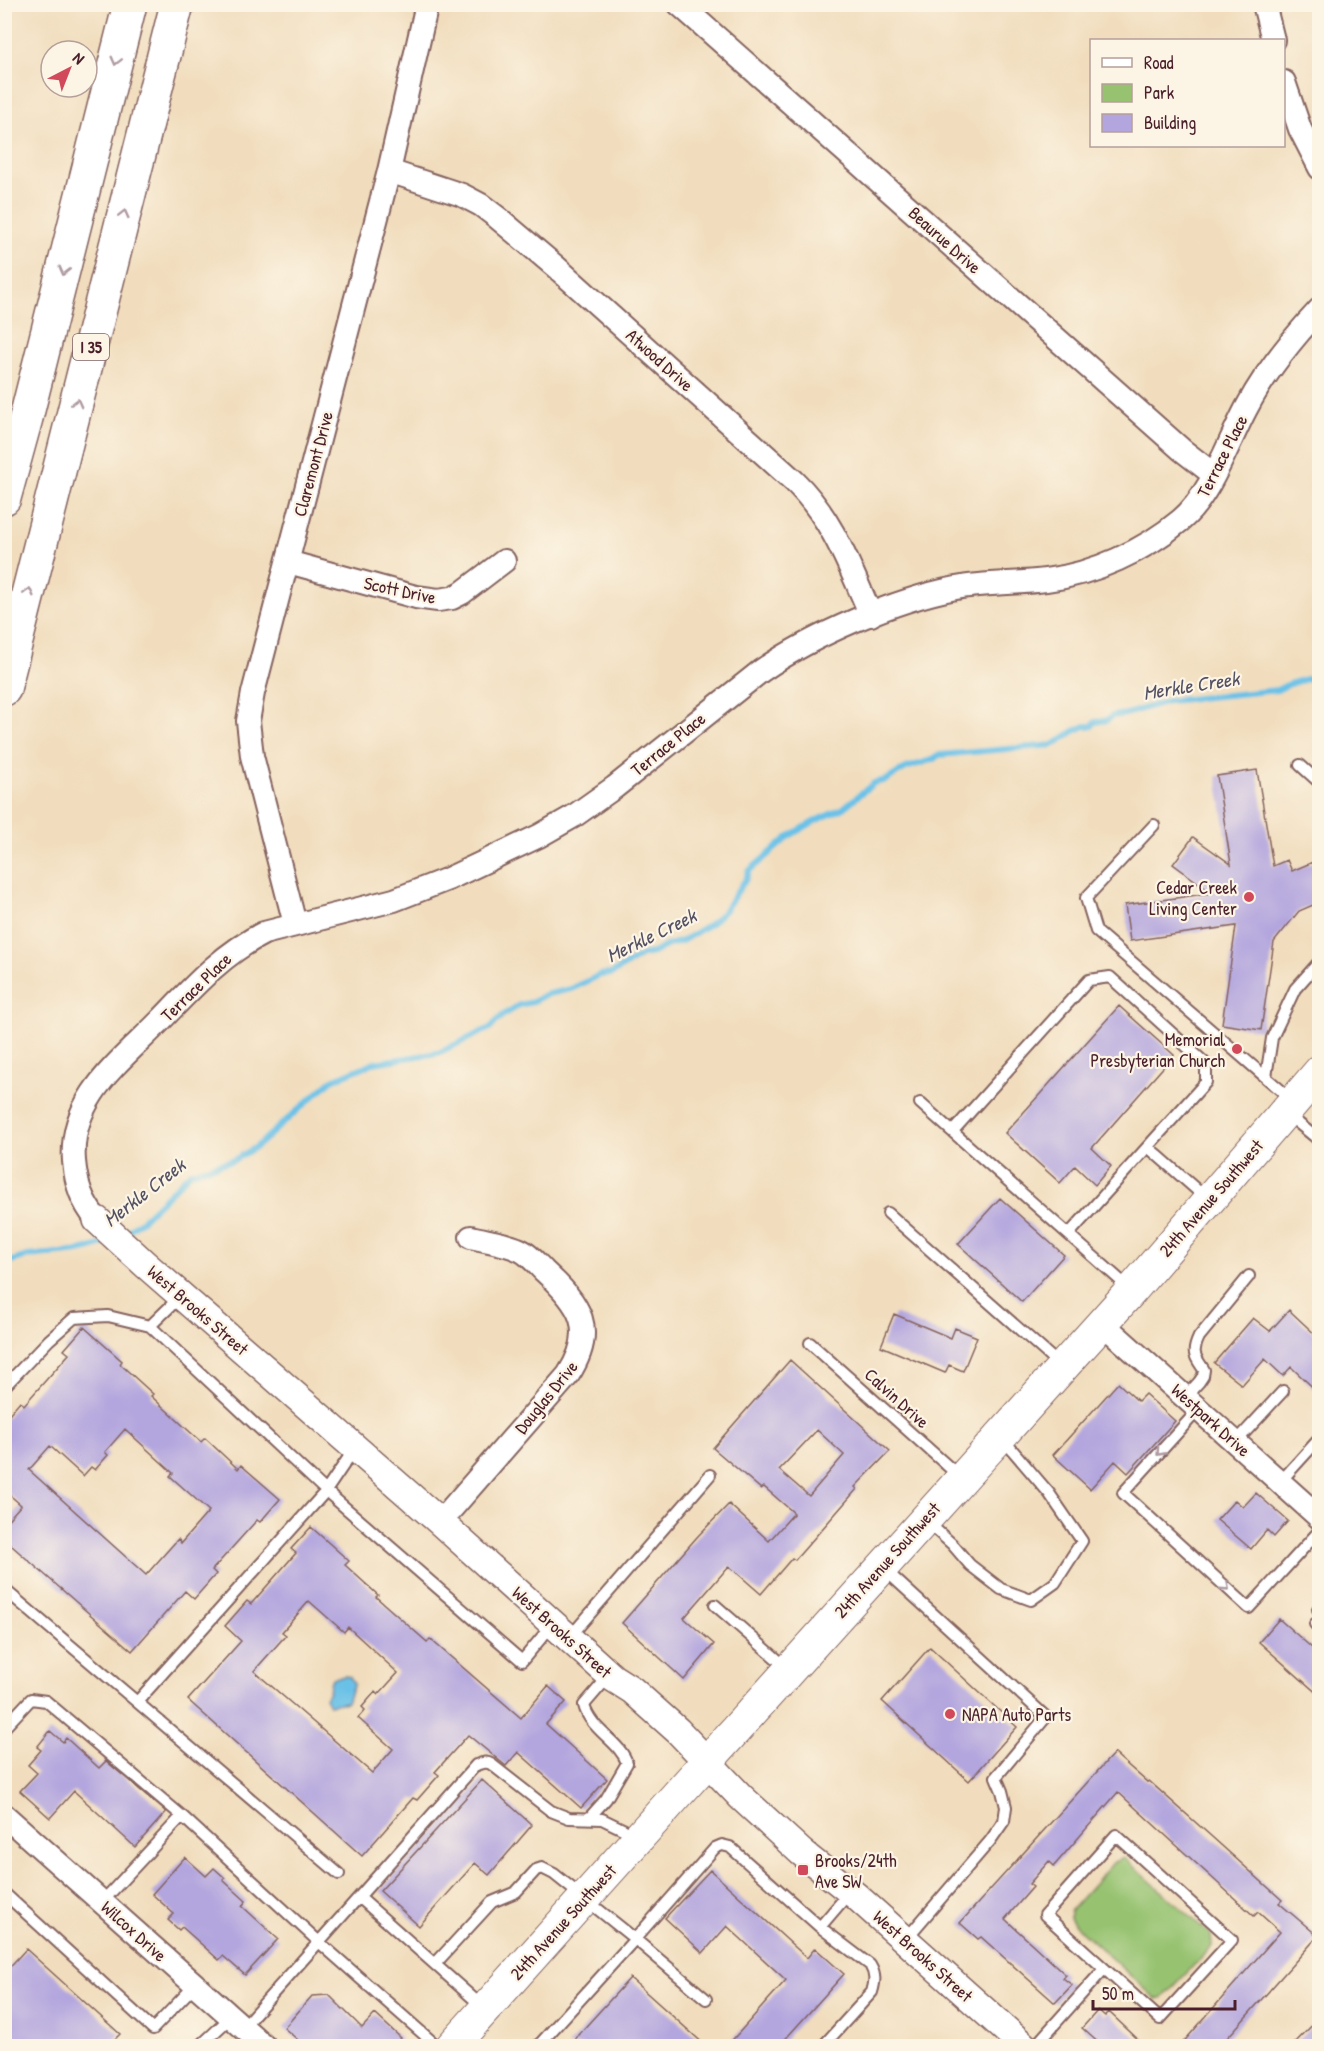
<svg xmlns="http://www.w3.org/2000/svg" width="1324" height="2051" font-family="'Patrick Hand',sans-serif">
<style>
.green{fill:#97c371;stroke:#70714e;stroke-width:1.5}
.water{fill:#6ac1e7;stroke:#5a7089;stroke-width:1.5}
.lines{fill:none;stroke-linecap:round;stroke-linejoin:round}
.stream{stroke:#6ac1e7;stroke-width:6}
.building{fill:#b3a6de;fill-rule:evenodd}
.service-casing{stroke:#84625e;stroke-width:14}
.minor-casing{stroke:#84625e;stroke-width:26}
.tertiary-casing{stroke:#84625e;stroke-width:30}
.secondary-casing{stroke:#84625e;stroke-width:34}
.motorway-casing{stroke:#84625e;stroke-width:36}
.service{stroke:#fff;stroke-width:10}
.minor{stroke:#fff;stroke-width:22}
.tertiary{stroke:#fff;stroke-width:27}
.secondary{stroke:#fff;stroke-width:32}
.motorway{stroke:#fff;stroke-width:33}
.oneway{stroke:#ae9aa0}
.poi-dot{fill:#d1495b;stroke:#fcf5e5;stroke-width:2}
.labels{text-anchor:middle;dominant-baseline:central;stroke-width:4.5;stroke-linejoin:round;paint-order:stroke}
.shield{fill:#fcf5e5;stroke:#7f5f63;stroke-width:1.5}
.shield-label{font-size:16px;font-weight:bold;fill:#4a1f2b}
.street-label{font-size:18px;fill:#4a1f2b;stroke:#fcf5e5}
.poi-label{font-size:18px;fill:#4a1f2b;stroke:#fcf5e5;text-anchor:end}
.water-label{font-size:20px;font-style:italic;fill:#545063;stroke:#fcf5e5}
</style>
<rect width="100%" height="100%" fill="#fcf5e5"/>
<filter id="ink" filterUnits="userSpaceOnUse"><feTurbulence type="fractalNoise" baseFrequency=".0167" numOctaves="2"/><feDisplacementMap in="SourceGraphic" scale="12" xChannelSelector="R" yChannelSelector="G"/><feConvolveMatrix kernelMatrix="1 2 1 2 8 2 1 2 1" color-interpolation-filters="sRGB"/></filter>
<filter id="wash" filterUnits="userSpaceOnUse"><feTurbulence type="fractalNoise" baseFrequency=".008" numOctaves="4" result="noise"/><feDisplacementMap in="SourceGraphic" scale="24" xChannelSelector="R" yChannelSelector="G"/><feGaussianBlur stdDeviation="1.35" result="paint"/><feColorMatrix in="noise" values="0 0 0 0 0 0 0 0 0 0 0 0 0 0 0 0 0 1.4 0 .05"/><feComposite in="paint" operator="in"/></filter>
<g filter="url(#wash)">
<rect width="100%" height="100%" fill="#f1ddbd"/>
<!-- green -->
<path class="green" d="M1124,1858L1211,1935L1212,1946L1162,1999H1156L1077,1927L1070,1918V1911L1114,1862Z"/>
<!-- water -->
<path class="water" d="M346,1676L350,1677L354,1683L347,1702L329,1705L325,1698L329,1691L331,1680L333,1678Z"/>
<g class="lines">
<!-- stream -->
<path class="stream" d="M124,1234L142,1220L191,1172L234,1160L256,1147L332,1080L373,1063L438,1053L490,1028L502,1016L519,1005L533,1002L544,995L571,989L600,975L611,974L642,955L653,953L668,945L682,941L713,922L724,911L746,879L749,871L791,835L817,820L842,809L874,783L886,780L906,768L934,759L939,755L1053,745L1074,731L1085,726H1092L1095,722L1108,720L1112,716L1126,714L1168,701L1277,690L1289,684L1320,675
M4,1263C12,1261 20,1258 28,1256C54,1252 86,1255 109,1240"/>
</g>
<g id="blocks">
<!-- building -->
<path class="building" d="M1257,770L1273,866L1287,860L1292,871L1320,859V902L1299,911L1274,942L1261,1030L1222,1024L1236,926L1130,941L1125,905L1212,893L1173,864L1193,837L1231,864L1217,776Z
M1119,1006L1174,1055L1092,1148L1111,1166L1095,1185L1075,1166L1060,1183L1005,1133Z
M1000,1198L1064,1255L1022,1302L958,1244Z
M1289,1310L1320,1339V1394L1291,1367L1283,1376L1265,1359L1242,1385L1214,1363L1253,1318L1270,1331Z
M894,1314L951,1338L955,1328L977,1337L963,1371L949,1365L945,1373L881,1346Z
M84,1327L122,1361L120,1364L153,1394L151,1396L201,1442L205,1438L238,1469L241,1465L280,1499L260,1522L257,1520L212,1570L216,1574L194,1599L185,1591L132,1651L4,1539V1524L21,1505L4,1490V1420L20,1401L24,1405L69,1354L64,1350ZM125,1429L173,1473L170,1476L209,1511L181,1543L178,1539L146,1575L29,1470L50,1446L83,1476L91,1467L95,1470L108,1455L105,1452Z
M790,1360L890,1451L855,1487L857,1489L795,1560L792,1558L761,1594L729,1566L684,1618L714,1644L684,1680L622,1623L697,1537L729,1504L769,1541L794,1513L764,1487L761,1489L713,1448ZM817,1430L844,1455L809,1496L779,1470Z
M1118,1383L1138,1401L1145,1394L1175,1421L1128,1473L1115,1461L1090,1489L1053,1455Z
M1256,1493L1288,1521L1274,1537L1267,1530L1251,1549L1217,1520L1235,1500L1243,1507Z
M311,1527L349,1561L345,1565L378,1595L376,1597L427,1642L430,1639L521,1718L548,1686L566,1702L546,1724L607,1779L581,1808L518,1752L506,1766L468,1735L435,1772L439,1775L417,1800L413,1798L362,1856L188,1700L241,1641L225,1626L247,1601L251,1604L296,1553L291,1549ZM309,1601L344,1632L348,1627L398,1673L378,1695L375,1692L362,1707L365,1710L358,1718L393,1749L372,1773L254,1671L286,1635L282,1632Z
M1279,1619L1320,1655V1696L1259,1642Z
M930,1647L1017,1727L969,1781L882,1701Z
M50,1731L63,1742L66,1738L99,1768L106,1761L166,1812L135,1847L74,1791L50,1818L20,1791L37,1773L28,1765L41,1750L37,1747Z
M1114,1753L1147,1782L1149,1781L1212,1837L1282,1900L1279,1903L1318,1936L1220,2046H1180L1280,1932L1258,1912L1254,1916L1118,1792L1054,1866L1049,1861L1029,1884L1033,1887L1005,1919L1066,1975L1063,1978L1072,1985L1055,2003L981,1937L978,1939L960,1923Z
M482,1780L532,1825L489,1875L475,1863L419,1926L380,1891Z
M185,1857L206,1876L214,1868L225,1878L223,1880L246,1901L242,1906L278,1939L245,1975L223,1956L219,1960L182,1927L179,1930L168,1920L174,1914L152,1894Z
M710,1870L807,1958L815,1948L844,1974L779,2046H727L786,1980L727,1926L703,1953L665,1918Z
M26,1949L120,2034L108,2046H4V1973Z
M630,1978L706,2046H568Z
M329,1995L362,2028L375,2014L401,2038L393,2046H305L284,2028L312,1996Z
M1098,2010L1105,2016L1109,2012L1145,2046H1102L1082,2028Z
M1320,2017V2046H1292Z"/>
</g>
</g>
<g filter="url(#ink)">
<use href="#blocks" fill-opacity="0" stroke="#84625e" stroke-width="1.5"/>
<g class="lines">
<!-- service casing -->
<g class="service-casing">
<path id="service" d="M1300,765L1320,783
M1154,825L1086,898L1096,931L1291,1099
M1266,1077L1272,1038L1295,989L1320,961
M920,1103L1129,1288
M1287,1114L1320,1141
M953,1131L1089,980L1110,977L1206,1064V1082L1069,1234
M1148,1147L1206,1198
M888,1213L1061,1366
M150,1326L180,1297
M810,1343L960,1477
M4,1387L49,1340L74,1318L108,1316L150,1326L326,1491L522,1661L552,1625
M1186,1396L1199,1382L1203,1376L1204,1370C1195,1356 1191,1354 1199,1337L1249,1276
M1199,1409L1123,1493L1249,1608L1320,1530
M1236,1442L1283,1391
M1280,1482L1320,1438
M927,1522L952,1544L970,1565L1001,1589L1031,1600L1055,1583L1082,1541L1049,1493L1002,1438
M884,1569L1046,1717L996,1777L1002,1791L1006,1807L1004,1821L990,1841L906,1939
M4,1589L137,1702
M715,1605L787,1668
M1318,1609L1320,1607
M1315,1624L1320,1628
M569,1638L710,1475
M4,1728L31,1699L46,1701L182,1816L319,1942L437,2046
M589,1818L606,1799L627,1763C620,1741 590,1730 584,1705L609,1676
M1116,1835L1232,1940L1160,2019L1045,1915Z
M339,1874L137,1702L326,1491L355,1448
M4,1893L153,2029L195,1985
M359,1897L476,1765C482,1763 486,1761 491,1764L551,1811L569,1818L602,1819L637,1836
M102,1902L182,1816
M820,1927L870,1965C876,1975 875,1982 872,1992L823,2046
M435,1964L492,1902L516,1892L536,1870L542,1868L554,1874L635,1939L715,1848L722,1845L730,1847L820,1927L849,1893
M243,2027L359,1897L483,2007
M200,2046L231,2017
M538,2046L635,1939L706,1999
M1035,2046L1104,1969"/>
</g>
<!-- minor casing -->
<g class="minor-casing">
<path id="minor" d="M679,4L1182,450L1213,474
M1264,4L1273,40
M1284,82L1300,129L1320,168
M389,171L462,195L481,205L498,218L556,267L794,481C833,519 849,566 871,615
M288,562L416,597L438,600L452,598L462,593L504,561
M295,924L252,756L248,721L253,693L389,171L427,4
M97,1220C82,1202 76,1184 74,1161C69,1098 120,1062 160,1021C192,988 222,954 264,933L394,900L448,879L539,836L574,816L615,787L761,671C813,635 894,600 956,588C986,582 1016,584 1046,580C1094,574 1144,551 1181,520C1211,495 1228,442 1247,407C1266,371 1292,339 1320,309
M1102,1323L1320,1518
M440,1522L568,1375C598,1329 580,1304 544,1271C537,1264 529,1254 520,1250C505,1243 486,1241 471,1237
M4,1815L264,2046"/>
</g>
<!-- tertiary casing -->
<g class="tertiary-casing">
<path id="tertiary" d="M97,1220L146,1265L440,1522L613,1678L632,1690L678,1731L741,1797L802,1853L856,1896L1024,2046"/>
</g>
<!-- secondary casing -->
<g class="secondary-casing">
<path id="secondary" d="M452,2046L685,1786L1132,1290L1320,1071"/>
</g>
<!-- motorway casing -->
<g class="motorway-casing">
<path id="motorway" d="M4,498L26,418L130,4
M4,689L177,4"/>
</g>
<!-- service -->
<use href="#service" class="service"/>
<!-- minor -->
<use href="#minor" class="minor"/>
<!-- tertiary -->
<use href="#tertiary" class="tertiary"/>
<!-- secondary -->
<use href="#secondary" class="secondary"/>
<!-- motorway -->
<use href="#motorway" class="motorway"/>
</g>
<!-- one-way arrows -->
<defs><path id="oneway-chevron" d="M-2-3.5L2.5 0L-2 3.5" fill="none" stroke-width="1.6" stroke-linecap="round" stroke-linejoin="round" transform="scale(1.5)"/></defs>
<g class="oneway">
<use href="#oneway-chevron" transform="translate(116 61) rotate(104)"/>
<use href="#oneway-chevron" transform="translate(124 214) rotate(-76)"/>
<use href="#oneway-chevron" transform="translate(64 271) rotate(104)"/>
<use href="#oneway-chevron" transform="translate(77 403) rotate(-76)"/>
<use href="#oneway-chevron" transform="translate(29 592) rotate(-76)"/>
<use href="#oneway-chevron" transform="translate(1160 1452) rotate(132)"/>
<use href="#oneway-chevron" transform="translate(1226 1587) rotate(43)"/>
</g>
</g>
<!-- markers -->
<g class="poi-dot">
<circle cx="1249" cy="897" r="6"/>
<circle cx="1237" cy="1049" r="6"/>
<circle cx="950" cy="1714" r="6"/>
<rect x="797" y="1864" width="12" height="12" rx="3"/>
</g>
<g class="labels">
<!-- shield labels -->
<rect class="shield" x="73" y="334" width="36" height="26" rx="4.5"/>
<g class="shield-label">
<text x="91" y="347">I 35</text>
</g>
<!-- street labels -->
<g class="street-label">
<text transform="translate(945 240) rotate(42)">Beaurue Drive</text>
<text transform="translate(660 360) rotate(42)">Atwood Drive</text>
<text transform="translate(1222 456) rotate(-63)">Terrace Place</text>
<text transform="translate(313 464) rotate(-75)">Claremont Drive</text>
<text transform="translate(400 590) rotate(12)">Scott Drive</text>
<text transform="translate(668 744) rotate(-39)">Terrace Place</text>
<text transform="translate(196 987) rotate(-44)">Terrace Place</text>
<text transform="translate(1211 1198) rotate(-49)">24th Avenue Southwest</text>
<text transform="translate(198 1310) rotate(41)">West Brooks Street</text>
<text transform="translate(546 1397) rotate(-51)">Douglas Drive</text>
<text transform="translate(897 1398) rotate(42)">Calvin Drive</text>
<text transform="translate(1211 1420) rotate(42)">Westpark Drive</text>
<text transform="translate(887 1560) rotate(-48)">24th Avenue Southwest</text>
<text transform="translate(562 1632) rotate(42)">West Brooks Street</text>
<text transform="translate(563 1922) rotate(-48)">24th Avenue Southwest</text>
<text transform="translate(134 1931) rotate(42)">Wilcox Drive</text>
<text transform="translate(923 1956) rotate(42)">West Brooks Street</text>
</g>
<!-- poi labels -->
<g class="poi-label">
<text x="1237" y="887">Cedar Creek<tspan x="1237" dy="21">Living Center</tspan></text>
<text x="1225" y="1039">Memorial<tspan x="1225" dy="21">Presbyterian Church</tspan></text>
<text x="962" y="1714" text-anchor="start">NAPA Auto Parts</text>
<text x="815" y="1860" text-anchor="start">Brooks/24th<tspan x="815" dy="21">Ave SW</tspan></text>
</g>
<!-- water labels -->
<g class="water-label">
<text transform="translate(1191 685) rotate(-9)">Merkle Creek</text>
<text transform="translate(651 935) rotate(-26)">Merkle Creek</text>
<text transform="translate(144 1192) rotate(-38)">Merkle Creek</text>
</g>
</g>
<!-- margin -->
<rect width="1324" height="2051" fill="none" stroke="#fcf5e5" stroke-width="24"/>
<!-- legend -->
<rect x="1090" y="39" width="195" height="108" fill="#fcf5e5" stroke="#b59f9b" stroke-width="1.5"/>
<rect x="1102" y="58" width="30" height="9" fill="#ffffff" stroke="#b59f9b" stroke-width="1.5"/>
<text x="1144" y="69" font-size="18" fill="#4a1f2b">Road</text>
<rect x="1102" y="84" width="30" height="18" fill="#97c371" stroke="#b59f9b" stroke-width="1.5"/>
<text x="1144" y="99" font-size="18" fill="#4a1f2b">Park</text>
<rect x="1102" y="114" width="30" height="18" fill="#b3a6de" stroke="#b59f9b" stroke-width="1.5"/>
<text x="1144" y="129" font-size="18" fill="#4a1f2b">Building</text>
<!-- north arrow -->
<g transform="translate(69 69) rotate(42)"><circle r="28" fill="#fcf5e5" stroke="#b59f9b" stroke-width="1.5"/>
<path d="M0-4.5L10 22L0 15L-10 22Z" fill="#d1495b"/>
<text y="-9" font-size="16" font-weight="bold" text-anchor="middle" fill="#4a1f2b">N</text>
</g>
<!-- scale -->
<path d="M1093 2000v9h142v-9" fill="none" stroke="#4a1f2b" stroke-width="3"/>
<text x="1102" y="2000" font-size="18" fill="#4a1f2b" stroke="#fcf5e5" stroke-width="4.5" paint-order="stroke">50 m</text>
</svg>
